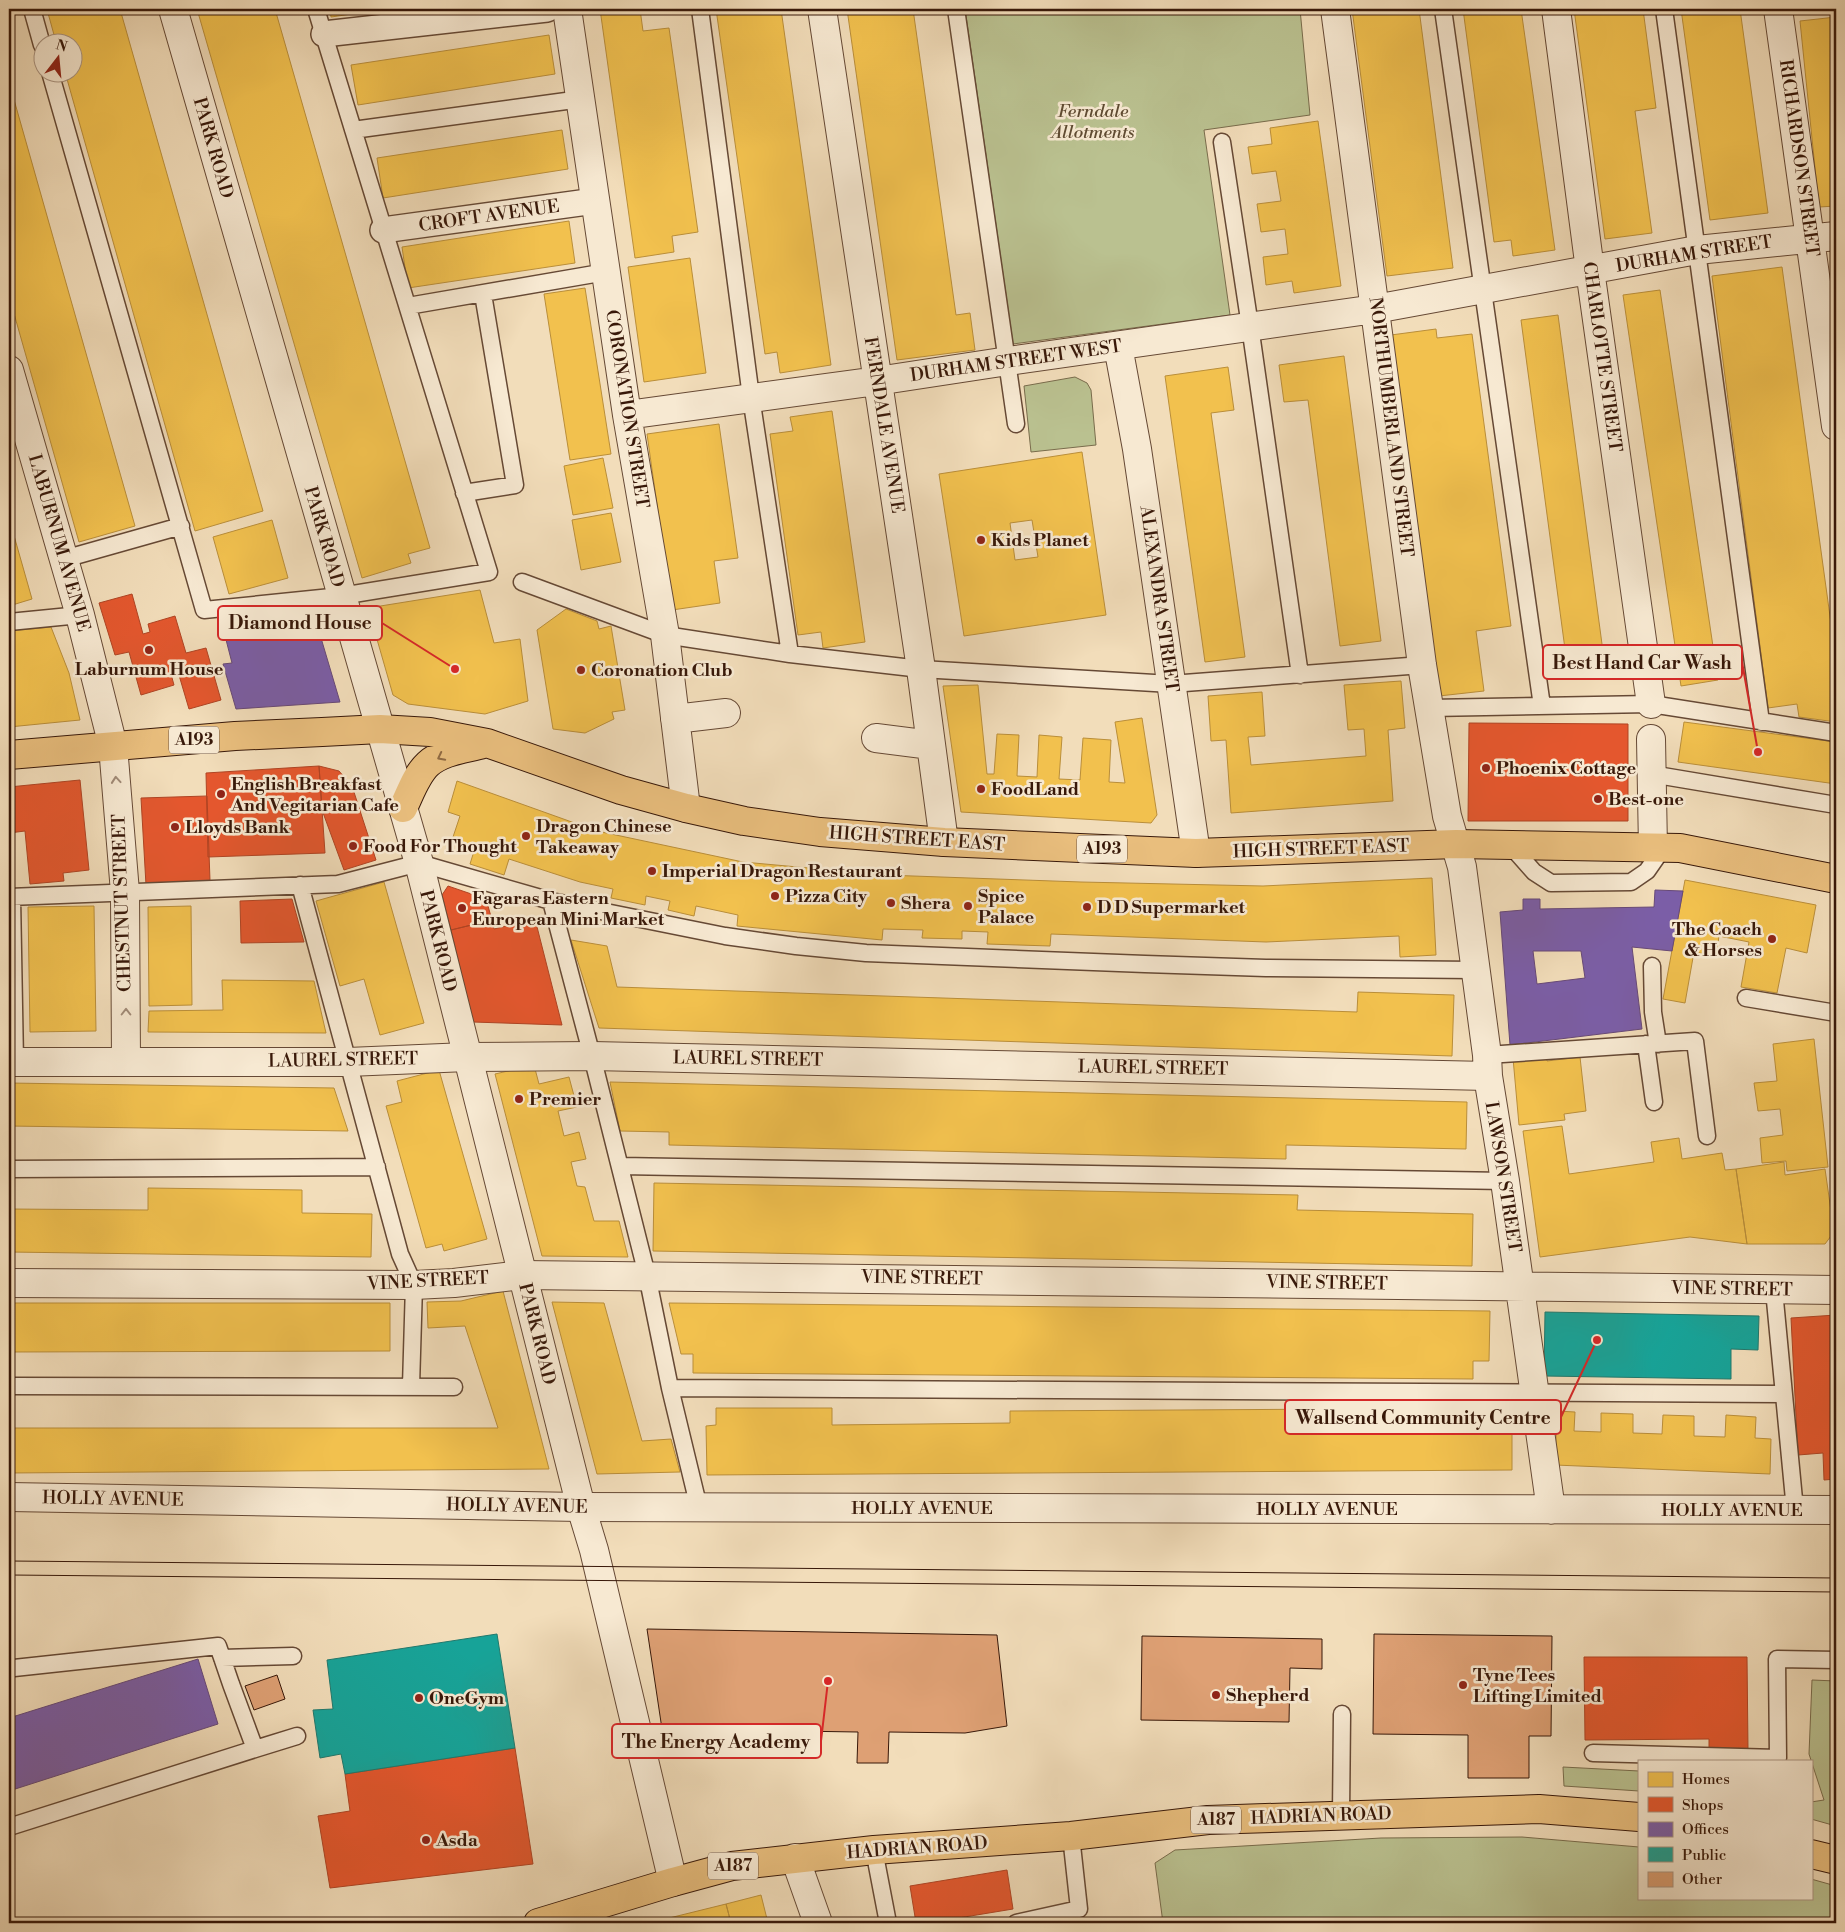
<svg xmlns="http://www.w3.org/2000/svg" width="1845" height="1932" font-family="'Libre Bodoni',serif">
<style>
.green{fill:#bac190;stroke:#796c4c}
.homes{fill:#f2c14e;stroke:#ba8e39;fill-rule:evenodd}
.shops{fill:#e4572e;stroke:#b04423}
.offices{fill:#7b5ea7;stroke:#674978;fill-rule:evenodd}
.public{fill:#17a398;stroke:#21796d}
.building{fill:#dea074;stroke:#381809}
.lines{fill:none;stroke-linecap:round;stroke-linejoin:round}
.service-casing{stroke:#664935;stroke-width:19}
.pedestrian-casing{stroke:#664935;stroke-width:28}
.minor-casing{stroke:#664935;stroke-width:30}
.tertiary-casing{stroke:#664935;stroke-width:30}
.primary-casing{stroke:#381809;stroke-width:30}
.service{stroke:#f7e9d2;stroke-width:16}
.pedestrian{stroke:#f7e9d2;stroke-width:25}
.minor{stroke:#f7e9d2;stroke-width:28}
.tertiary{stroke:#f7e9d2;stroke-width:28}
.primary{stroke:#e9be7d;stroke-width:28}
.tram{stroke:#381809;stroke-width:1}
.oneway{stroke:#906b43}
.oneway2{stroke:#a18b78}
.poi-dot{fill:#8f2418;stroke:#f7e9d2;stroke-width:2}
.labels{text-anchor:middle;dominant-baseline:central;stroke-width:5;stroke-linejoin:round;paint-order:stroke}
.shield{fill:#f7e9d2;stroke:#715745;stroke-width:1}
.shield-label{font-size:16px;font-weight:bold;fill:#381809}
.park-label{font-size:18px;font-style:italic;fill:#5f4b32;stroke:#f7e9d2}
.street-label{font-size:18px;fill:#381809;stroke:#f7e9d2}
.poi-label{font-size:18px;font-weight:bold;fill:#381809;stroke:#f7e9d2;text-anchor:start}
.leader{fill:none;stroke:#d62828;stroke-width:2}
.callout-dot{fill:#d62828;stroke:#f7e9d2;stroke-width:2}
.callout{fill:#f7e9d2;stroke:#d62828;stroke-width:2}
.callout-label{font-size:19px;text-anchor:middle;font-weight:bold;fill:#381809}
</style>
<rect width="100%" height="100%" fill="#f2ddba"/>
<filter id="stains"><feTurbulence type="fractalNoise" baseFrequency=".004" numOctaves="4"/><feColorMatrix values="0 0 0 0 .2 0 0 0 0 .09 0 0 0 0 .02 0 0 0 .5 -.17"/></filter>
<radialGradient id="worn" r=".72"><stop offset=".6" stop-color="#630" stop-opacity="0"/><stop offset="1" stop-color="#630" stop-opacity=".3"/></radialGradient>
<!-- green -->
<path class="green" d="M965,9H1300L1310,115L1204,130L1230,315L1013,344Z
M1075,377L1087,383L1091,390L1096,445L1031,452L1024,386Z
M1812,1680L1836,1681V1826L1811,1819V1802L1824,1800L1809,1754Z
M1563,1767L1639,1771V1791L1564,1786Z
M1522,1837L1639,1847V1898H1811V1879L1836,1886V1923H1163L1155,1863L1175,1850L1381,1838Z"/>
<!-- homes -->
<path class="homes" d="M64,9H120L263,511L195,531L65,72H72V42H56L48,13Z
M197,9H275L430,548L408,554L411,563L362,578Z
M330,9H386L331,17Z
M600,9H640L643,31L669,28L698,232L672,236L674,252L635,258Z
M716,9H781L831,365L780,373L777,352L765,354Z
M847,9H913L956,315L970,313L975,350L897,360Z
M1352,9H1419L1453,268L1387,276Z
M1463,9H1521L1555,250L1513,256L1511,240L1494,242Z
M1574,9H1643L1656,108L1635,111L1652,233L1605,239Z
M1681,9H1740L1768,213L1710,220Z
M1836,17V206L1819,207L1800,21Z
M549,35L555,74L358,105L351,65Z
M9,82L135,526L79,542L9,296Z
M1318,121L1341,286L1294,293L1292,281L1266,285L1263,257L1288,254L1285,229L1261,232L1257,204L1281,201L1276,171L1252,174L1248,147L1272,144L1270,128Z
M562,130L568,169L383,198L377,158Z
M569,221L575,263L408,288L402,247Z
M1836,255V297L1831,256Z
M690,258L706,373L644,382L628,267Z
M1782,267L1836,660V722L1799,717L1797,704L1768,708L1712,276Z
M585,288L611,454L570,460L544,294Z
M1660,290L1718,680L1681,686L1623,295Z
M1558,315L1606,674L1569,679L1521,320Z
M1436,329L1437,338L1472,334L1511,626L1476,631L1484,691L1439,696L1391,335Z
M1344,356L1381,641L1340,646L1308,400L1284,402L1279,365Z
M1228,367L1234,410L1211,413L1245,657L1205,662L1165,376Z
M832,411L865,642L823,648L821,632L798,635L770,434L793,431L790,417Z
M719,424L738,558L714,561L720,603L672,610L647,434Z
M1082,452L1106,615L964,636L939,474ZM1032,520L1038,557L1015,560L1010,523Z
M603,458L613,508L573,515L564,466Z
M611,513L621,562L581,570L572,520Z
M9,518L32,599L9,606Z
M272,520L288,578L229,594L213,537Z
M480,590L494,643L520,639L528,701L485,714L408,704L393,695L368,608Z
M566,609L597,621L599,629L611,626L625,710L612,712L614,719L585,733L553,729L537,630Z
M51,627L69,673L80,720L9,727V631Z
M1401,681L1405,728L1388,730L1393,801L1231,813L1226,740L1211,741L1208,696L1262,692L1265,736L1248,737L1251,765L1366,756L1364,729L1348,730L1344,685Z
M978,685L987,774H994L997,734L1019,735L1017,776L1037,777L1039,735L1062,737L1059,779L1080,780L1083,738L1111,740L1109,782L1125,783L1115,722L1142,718L1157,815L1151,823L961,812L943,686Z
M1684,722L1836,742V784L1678,762Z
M457,781L597,831L743,862L885,875L1081,882L1263,886L1432,878L1436,955L1400,957L1399,936L1266,942L1051,934L1050,946L987,944L988,932L962,931V939L922,938L923,930L883,929L882,940L737,926L738,915L696,906L694,916L668,910L670,901L646,896L645,905L611,898L613,889L580,882L509,859L504,875L470,864L475,848L452,840L460,816L448,812Z
M1685,880L1816,905L1807,953L1786,948L1777,993L1741,987L1749,942L1719,936L1716,956L1694,952L1685,1003L1663,999Z
M384,882L424,1023L380,1035L364,979L340,986L316,901Z
M94,906L96,1031L30,1032L28,907Z
M191,906L192,1005L149,1006L148,907Z
M571,940L607,946L617,987L1357,1012L1358,992L1454,995L1452,1056L599,1028Z
M222,980L314,981L326,1033L148,1032L149,1011L223,1010Z
M1814,1039L1828,1167L1787,1171L1786,1161L1762,1163L1760,1138L1783,1135L1780,1109L1758,1111L1754,1083L1777,1081L1773,1044Z
M1547,1056V1061L1580,1057L1586,1111L1564,1114L1565,1120L1519,1125L1513,1058Z
M534,1065L539,1084L569,1077L577,1107L558,1111L564,1136L579,1132L586,1159L571,1162L577,1186L585,1187L594,1221H619L628,1257L542,1256L495,1074Z
M439,1070L487,1239L444,1251L442,1244L426,1248L386,1106L402,1102L397,1081Z
M610,1082L1467,1102L1466,1149L1286,1145V1159L669,1145V1132L620,1131Z
M9,1083L334,1088L348,1131L9,1126Z
M1562,1126L1569,1174L1654,1162L1651,1142L1679,1138L1682,1159L1722,1153L1725,1170L1736,1169L1747,1244L1690,1237L1540,1257L1523,1131Z
M1784,1162L1785,1175L1825,1169L1834,1232L1825,1244H1747L1736,1169Z
M654,1183L1298,1195L1297,1210L1473,1214L1472,1266L653,1251Z
M148,1188L302,1190V1213L372,1214L371,1257L9,1252V1209L148,1210Z
M503,1291L549,1469L9,1473V1428H498L465,1326L428,1328L427,1302L461,1301Z
M552,1302L604,1303L642,1441L671,1439L680,1472L597,1474Z
M9,1303H390V1351L9,1352Z
M669,1303L1490,1311L1489,1361H1473V1379L693,1373V1354H681Z
M716,1408H832V1425L1010,1423V1411L1512,1408V1470L707,1475L706,1426L716,1425Z
M1557,1411L1575,1412L1574,1431L1601,1432V1413L1633,1414V1433L1662,1434L1663,1415L1694,1416V1436L1725,1437L1726,1415L1756,1417L1755,1438L1771,1439L1770,1474L1555,1465Z
M761,1895L768,1923H731L726,1904Z
M726,1904L731,1923H649Z"/>
<!-- shops -->
<path class="shops" d="M132,594L143,634L150,632L148,624L175,616L186,653L206,648L221,700L189,709L176,665L169,667L174,685L141,695L129,652L115,655L99,603Z
M1469,723L1628,724V821H1468Z
M319,766L339,771L352,786L376,860L344,870L322,810Z
M319,766L325,853L208,857L206,773Z
M80,780L89,870L63,873L64,881L30,884L25,831L9,833V787Z
M207,796L210,881L146,885L141,798Z
M448,886L486,899L492,920L451,930L442,895Z
M292,899L304,942L241,943L240,901Z
M535,919L562,1025L473,1022L451,930L492,920L494,929Z
M1836,1315V1479L1824,1480L1823,1453L1798,1455L1791,1318Z
M1584,1657H1747L1748,1750H1709V1739L1585,1740Z
M515,1748L533,1864L330,1888L318,1816L350,1811L345,1774Z
M1007,1870L1013,1909L928,1923H916L910,1886Z"/>
<!-- offices -->
<path class="offices" d="M313,611L340,702L236,709L223,664L232,663L223,628Z
M1655,890L1683,891L1672,951L1632,947L1642,1029L1510,1045L1500,912L1523,910V899H1540V909L1654,907ZM1533,951H1581L1585,978L1537,984Z
M198,1659L218,1724L9,1791V1718Z"/>
<!-- public -->
<path class="public" d="M1545,1312L1759,1316L1758,1350L1731,1349V1379L1544,1376Z
M497,1634L515,1748L345,1774L341,1754L320,1758L313,1710L333,1709L327,1660Z"/>
<!-- building -->
<path class="building" d="M647,1629L997,1635L1007,1726L965,1733L889,1732L888,1763H857L858,1732L662,1729Z
M1374,1634L1552,1636L1551,1736H1529V1778H1468V1735L1373,1734Z
M1142,1636L1322,1639V1669L1290,1668L1289,1722L1141,1720Z
M277,1675L285,1699L254,1710L245,1686Z"/>
<g class="lines">
<!-- service casing -->
<g class="service-casing">
<path id="service" d="M32,9L42,45
M700,9L751,397L790,654
M956,9L1016,424
M1443,9L1542,706
M1664,9L1761,722
M50,72L204,610L341,596L489,572L316,9
M353,130L581,99
M1222,142L1250,326L1300,675
M408,306L606,272
M464,493L515,485L483,294
M64,559L181,526
M522,582L665,635L790,654L921,669L1171,684L1422,665
M9,622L80,615
M1430,708L1651,704L1836,733
M1651,774L1836,805
M1511,846L1534,872L1551,883L1631,882L1647,871L1663,848
M300,885L400,1254L414,1285L411,1386
M9,897L338,884L419,863L551,901L725,936L796,946L866,953L1145,964L1266,968L1475,970
M12,897L15,1062
M551,901L592,1056L647,1275L670,1388L699,1508
M1652,966L1653,1012L1658,1044
M1746,998L1836,1013
M1646,1044L1654,1102
M1487,1055L1695,1041L1707,1136
M621,1166L1505,1181
M9,1169L377,1167
M1774,1290L1795,1510
M9,1386L454,1387
M670,1388L1783,1394
M222,1658L293,1656
M255,1749L297,1736
M1593,1753L1778,1758L1777,1659L1836,1660
M1341,1815L1342,1714
M9,1827L255,1749L231,1684L218,1646L14,1668
M874,1850L888,1923
M1016,1923L1079,1909L1071,1836"/>
</g>
<!-- pedestrian casing -->
<g class="pedestrian-casing">
<path id="pedestrian" d="M324,34L547,9
M383,230L595,201"/>
</g>
<!-- minor casing -->
<g class="minor-casing">
<path id="minor" d="M567,9L627,415L665,635L686,808
M822,9L921,669L944,842
M1335,9L1422,665L1447,816L1462,867L1487,1055L1488,1076L1505,1181L1551,1510
M1556,9L1590,270L1651,704
M1778,9L1836,426
M1118,346L1137,449L1196,853
M9,370L80,615L113,746L125,892L126,1061
M627,415L877,381L1008,361L1375,309L1697,250L1836,236
M675,719L726,713
M876,738L931,745
M1651,739L1653,848
M9,1062H348L467,1057L592,1056L1488,1076
M9,1283L414,1285L454,1283L522,1275L1836,1290
M9,1497L581,1507L1836,1510
M795,1858L818,1923"/>
</g>
<!-- tertiary casing -->
<g class="tertiary-casing">
<path id="tertiary" d="M173,9L419,863L581,1507L594,1550L673,1882"/>
</g>
<!-- primary casing -->
<g class="primary-casing">
<path id="primary" d="M9,755L235,736L322,732L380,729L430,732L487,743L621,790L686,808L744,821L820,832L944,842L1196,853L1456,844L1680,848L1836,879
M403,808C410,794 416,775 428,764C442,751 465,749 483,744
M1811,1854L1836,1860
M538,1923L673,1882L732,1866L874,1850L1071,1836L1208,1820L1539,1809L1639,1817"/>
</g>
<!-- service -->
<use href="#service" class="service"/>
<!-- pedestrian -->
<use href="#pedestrian" class="pedestrian"/>
<!-- minor -->
<use href="#minor" class="minor"/>
<!-- tertiary -->
<use href="#tertiary" class="tertiary"/>
<!-- primary -->
<use href="#primary" class="primary"/>
<!-- tram -->
<path class="tram" d="M9,1561L1836,1578
M9,1575L1836,1592"/>
</g>
<!-- one-way arrows -->
<defs><path id="oneway-chevron" d="M-2-3.5L2.5 0L-2 3.5" fill="none" stroke-width="1.6" stroke-linecap="round" stroke-linejoin="round" transform="scale(1.25)"/></defs>
<use class="oneway" href="#oneway-chevron" transform="translate(441 757) rotate(153)"/>
<g class="oneway2">
<use href="#oneway-chevron" transform="translate(116 780) rotate(-95)"/>
<use href="#oneway-chevron" transform="translate(126 1012) rotate(-90)"/>
</g>
<!-- markers -->
<g class="poi-dot">
<circle cx="981" cy="540" r="5"/>
<circle cx="149" cy="650" r="5"/>
<circle cx="581" cy="670" r="5"/>
<circle cx="1486" cy="768" r="5"/>
<circle cx="981" cy="789" r="5"/>
<circle cx="221" cy="794" r="5"/>
<circle cx="1598" cy="799" r="5"/>
<circle cx="175" cy="827" r="5"/>
<circle cx="526" cy="836" r="5"/>
<circle cx="353" cy="846" r="5"/>
<circle cx="652" cy="871" r="5"/>
<circle cx="775" cy="896" r="5"/>
<circle cx="891" cy="903" r="5"/>
<circle cx="968" cy="906" r="5"/>
<circle cx="1087" cy="907" r="5"/>
<circle cx="462" cy="908" r="5"/>
<circle cx="1772" cy="939" r="5"/>
<circle cx="519" cy="1099" r="5"/>
<circle cx="1463" cy="1685" r="5"/>
<circle cx="1216" cy="1695" r="5"/>
<circle cx="419" cy="1698" r="5"/>
<circle cx="426" cy="1840" r="5"/>
</g>
<g class="labels">
<!-- shield labels -->
<g class="shield">
<rect x="169" y="726.5" width="50" height="27" rx="4"/>
<rect x="1077" y="835.5" width="50" height="27" rx="4"/>
<rect x="1191" y="1806.5" width="50" height="27" rx="4"/>
<rect x="708" y="1852.5" width="50" height="27" rx="4"/>
</g>
<g class="shield-label">
<text x="194" y="740">A193</text>
<text x="1102" y="849">A193</text>
<text x="1216" y="1820">A187</text>
<text x="733" y="1866">A187</text>
</g>
<!-- park labels -->
<g class="park-label">
<text x="1093" y="111">Ferndale<tspan x="1093" dy="21">Allotments</tspan></text>
</g>
<!-- street labels -->
<g class="street-label">
<text transform="translate(213 148) rotate(74)">PARK ROAD</text>
<text transform="translate(1799 158) rotate(82)">RICHARDSON STREET</text>
<text transform="translate(489 216) rotate(-8)">CROFT AVENUE</text>
<text transform="translate(1694 254) rotate(-9)">DURHAM STREET</text>
<text transform="translate(1602 357) rotate(82)">CHARLOTTE STREET</text>
<text transform="translate(1016 361) rotate(-8)">DURHAM STREET WEST</text>
<text transform="translate(627 409) rotate(81)">CORONATION STREET</text>
<text transform="translate(884 425) rotate(81)">FERNDALE AVENUE</text>
<text transform="translate(1391 427) rotate(83)">NORTHUMBERLAND STREET</text>
<text transform="translate(324 537) rotate(74)">PARK ROAD</text>
<text transform="translate(59 543) rotate(74)">LABURNUM AVENUE</text>
<text transform="translate(1159 599) rotate(82)">ALEXANDRA STREET</text>
<text transform="translate(917 839) rotate(4)">HIGH STREET EAST</text>
<text transform="translate(1321 849) rotate(-2)">HIGH STREET EAST</text>
<text transform="translate(122 903) rotate(-92)">CHESTNUT STREET</text>
<text transform="translate(438 941) rotate(76)">PARK ROAD</text>
<text transform="translate(748 1059) rotate(1)">LAUREL STREET</text>
<text transform="translate(343 1060) rotate(-1)">LAUREL STREET</text>
<text transform="translate(1153 1068) rotate(1)">LAUREL STREET</text>
<text transform="translate(1503 1177) rotate(81)">LAWSON STREET</text>
<text transform="translate(922 1278) rotate(1)">VINE STREET</text>
<text transform="translate(428 1281) rotate(-3)">VINE STREET</text>
<text transform="translate(1327 1283) rotate(1)">VINE STREET</text>
<text transform="translate(1732 1289) rotate(1)">VINE STREET</text>
<text transform="translate(537 1334) rotate(76)">PARK ROAD</text>
<text transform="translate(113 1499) rotate(1)">HOLLY AVENUE</text>
<text transform="translate(517 1506) rotate(1)">HOLLY AVENUE</text>
<text x="922" y="1508">HOLLY AVENUE</text>
<text x="1327" y="1509">HOLLY AVENUE</text>
<text x="1732" y="1510">HOLLY AVENUE</text>
<text transform="translate(1321 1816) rotate(-2)">HADRIAN ROAD</text>
<text transform="translate(917 1848) rotate(-4)">HADRIAN ROAD</text>
</g>
<!-- poi labels -->
<g class="poi-label">
<text x="991" y="540">Kids Planet</text>
<text x="149" y="669" text-anchor="middle">Laburnum House</text>
<text x="591" y="670">Coronation Club</text>
<text x="1496" y="768">Phoenix Cottage</text>
<text x="231" y="784">English Breakfast<tspan x="231" dy="21">And Vegitarian Cafe</tspan></text>
<text x="991" y="789">FoodLand</text>
<text x="1608" y="799">Best-one</text>
<text x="536" y="826">Dragon Chinese<tspan x="536" dy="21">Takeaway</tspan></text>
<text x="185" y="827">Lloyds Bank</text>
<text x="363" y="846">Food For Thought</text>
<text x="662" y="871">Imperial Dragon Restaurant</text>
<text x="785" y="896">Pizza City</text>
<text x="978" y="896">Spice<tspan x="978" dy="21">Palace</tspan></text>
<text x="472" y="898">Fagaras Eastern<tspan x="472" dy="21">European Mini Market</tspan></text>
<text x="901" y="903">Shera</text>
<text x="1097" y="907">D D Supermarket</text>
<text x="1762" y="929" text-anchor="end">The Coach<tspan x="1762" dy="21">&amp; Horses</tspan></text>
<text x="529" y="1099">Premier</text>
<text x="1473" y="1675">Tyne Tees<tspan x="1473" dy="21">Lifting Limited</tspan></text>
<text x="1226" y="1695">Shepherd</text>
<text x="429" y="1698">OneGym</text>
<text x="436" y="1840">Asda</text>
</g>
</g>
<!-- callouts -->
<path class="leader" d="M455 669L382 623M1758 752L1742 662M1597 1340L1561 1417M828 1681L821 1741"/>
<g class="callout-dot">
<circle cx="455" cy="669" r="5"/>
<circle cx="1758" cy="752" r="5"/>
<circle cx="1597" cy="1340" r="5"/>
<circle cx="828" cy="1681" r="5"/>
</g>
<g class="callout">
<rect x="218" y="606" width="164" height="34" rx="5"/>
<rect x="1543" y="645" width="199" height="34" rx="5"/>
<rect x="1285" y="1400" width="276" height="34" rx="5"/>
<rect x="612" y="1724" width="209" height="34" rx="5"/>
</g>
<g class="callout-label">
<text x="300" y="629">Diamond House</text>
<text x="1642" y="669">Best Hand Car Wash</text>
<text x="1423" y="1424">Wallsend Community Centre</text>
<text x="716" y="1748">The Energy Academy</text>
</g>
<!-- margin -->
<rect width="1845" height="1932" fill="none" stroke="#f2ddba" stroke-width="30"/>
<rect x="10" y="10" width="1825" height="1912" fill="none" stroke="#381809" stroke-width="2.5"/>
<rect x="15" y="15" width="1815" height="1902" fill="none" stroke="#381809"/>
<!-- legend -->
<rect x="1638" y="1760" width="175" height="140" fill="#f7e9d2" stroke="#ab9582"/>
<rect x="1648" y="1772" width="25" height="15" fill="#f2c14e" stroke="#ab9582"/>
<text x="1682" y="1784" font-size="15" fill="#381809">Homes</text>
<rect x="1648" y="1797" width="25" height="15" fill="#e4572e" stroke="#ab9582"/>
<text x="1682" y="1810" font-size="15" fill="#381809">Shops</text>
<rect x="1648" y="1822" width="25" height="15" fill="#7b5ea7" stroke="#ab9582"/>
<text x="1682" y="1834" font-size="15" fill="#381809">Offices</text>
<rect x="1648" y="1847" width="25" height="15" fill="#17a398" stroke="#ab9582"/>
<text x="1682" y="1860" font-size="15" fill="#381809">Public</text>
<rect x="1648" y="1872" width="25" height="15" fill="#dea074" stroke="#ab9582"/>
<text x="1682" y="1884" font-size="15" fill="#381809">Other</text>
<!-- north arrow -->
<g transform="translate(58 58) rotate(16)"><circle r="24" fill="#f7e9d2" stroke="#ab9582"/>
<path d="M0-4L9 19L0 12L-9 19Z" fill="#8f2418"/>
<text y="-8" font-size="14" font-weight="bold" text-anchor="middle" fill="#381809">N</text>
</g>
<rect width="100%" height="100%" filter="url(#stains)"/>
<rect width="100%" height="100%" fill="url(#worn)"/>
</svg>
